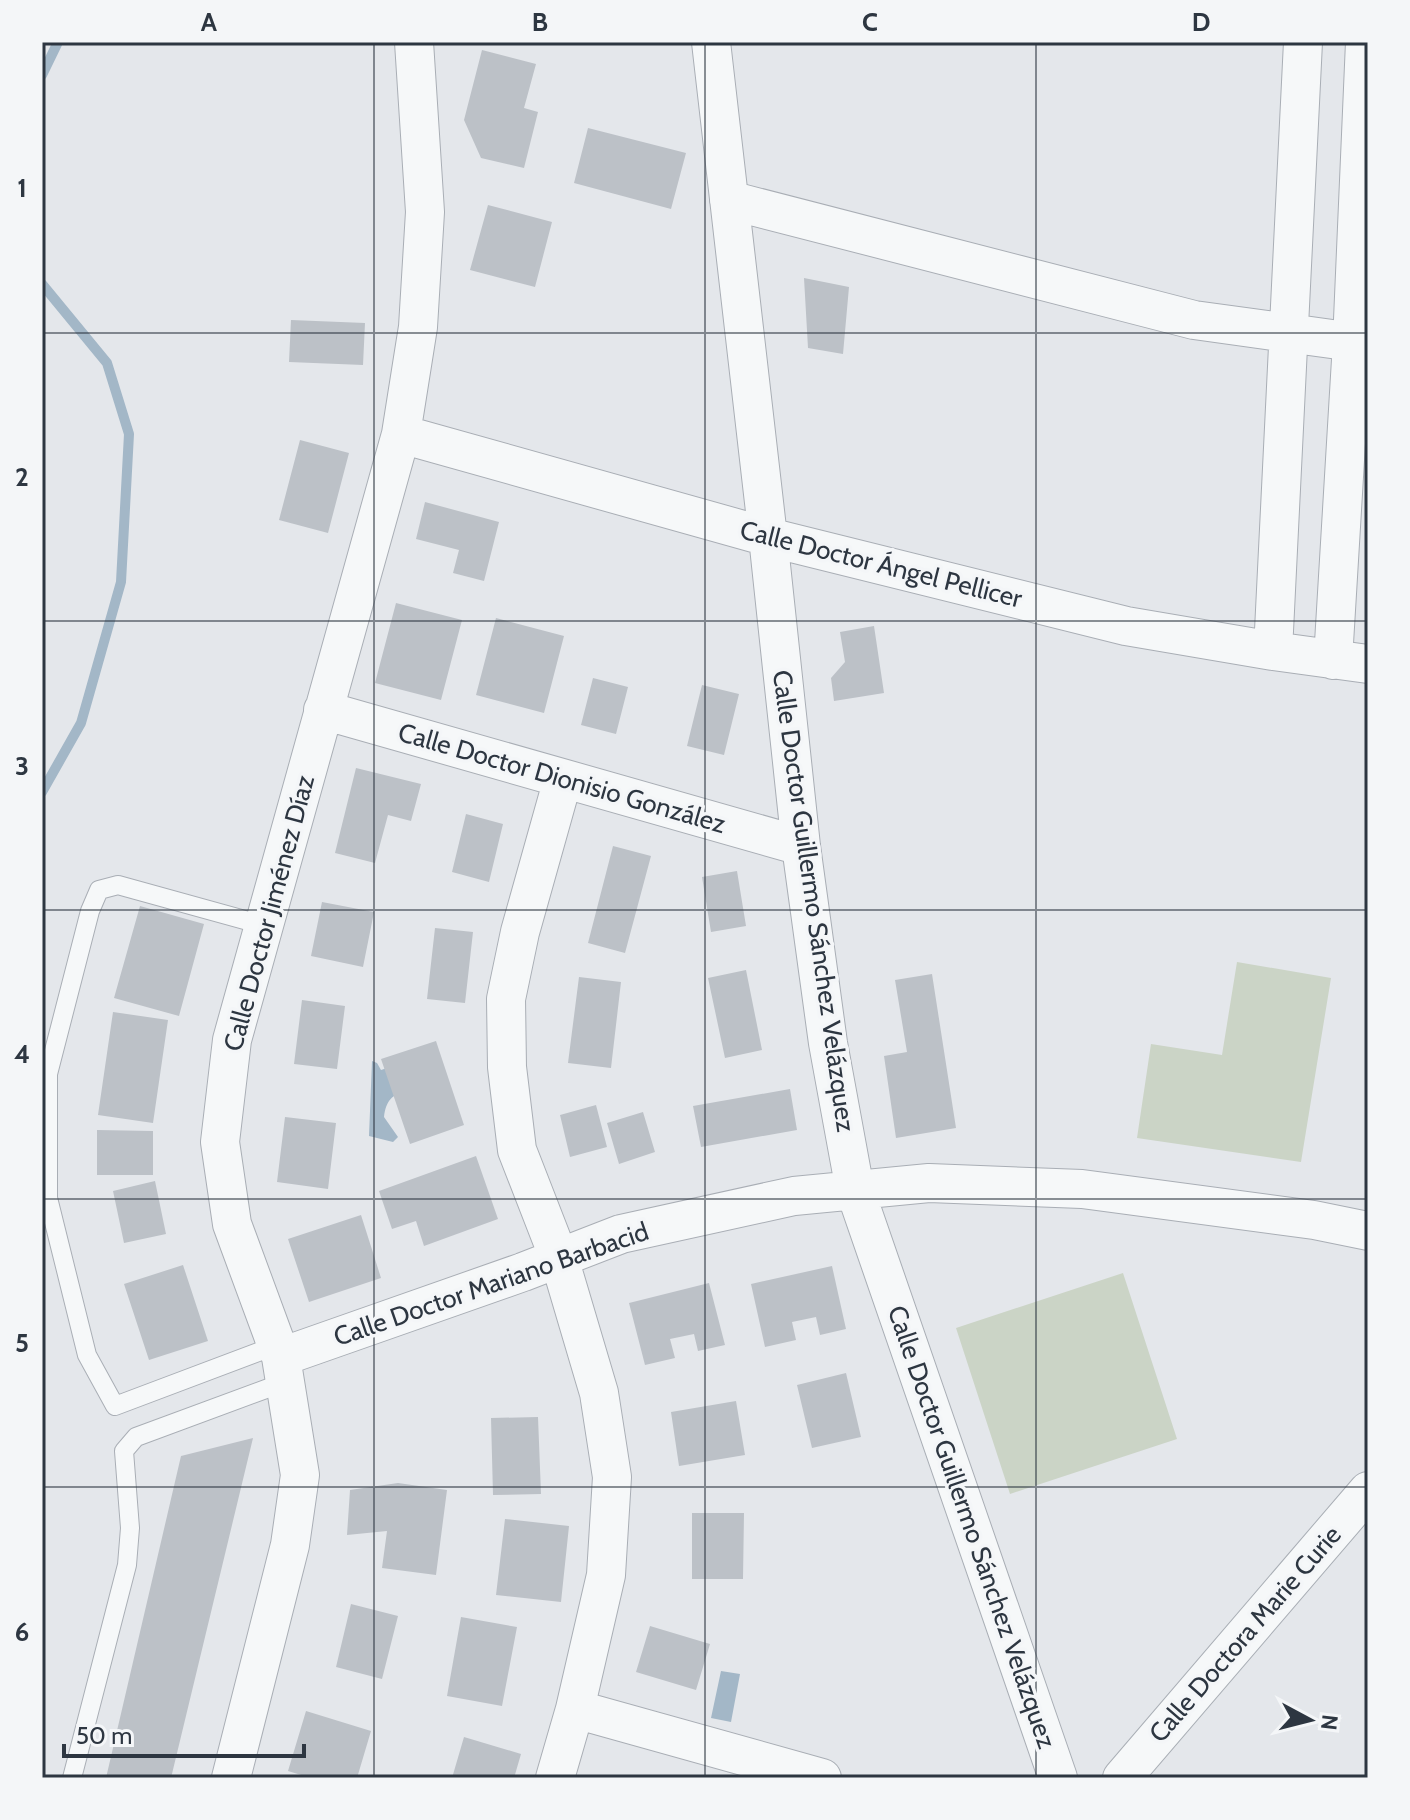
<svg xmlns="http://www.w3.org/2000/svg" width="1410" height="1820" font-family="Cabin,sans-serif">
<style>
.green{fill:#cbd4c6}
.water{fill:#a3b7c7}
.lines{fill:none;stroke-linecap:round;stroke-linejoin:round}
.stream{stroke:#a3b7c7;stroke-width:10}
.building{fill:#bcc1c7}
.service-casing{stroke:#a9aeb5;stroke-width:20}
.minor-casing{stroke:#a9aeb5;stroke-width:40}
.service{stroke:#f6f8f9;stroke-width:18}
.minor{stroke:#f6f8f9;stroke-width:38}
.grid{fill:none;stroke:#2d3641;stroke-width:2;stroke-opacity:0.55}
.labels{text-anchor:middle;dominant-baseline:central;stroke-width:7;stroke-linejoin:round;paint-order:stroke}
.street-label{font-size:26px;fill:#2d3641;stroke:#f4f6f8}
.neatline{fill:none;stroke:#2d3641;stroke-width:3}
.grid-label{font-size:26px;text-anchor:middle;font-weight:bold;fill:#2d3641}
</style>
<rect width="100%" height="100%" fill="#e4e7eb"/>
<!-- green -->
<path class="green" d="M1237,962L1331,978L1301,1162L1137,1138L1151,1044L1222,1055Z
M1123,1273L1177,1439L1010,1494L956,1328Z"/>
<!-- water -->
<path class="water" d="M372,1061L377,1063L381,1070L405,1062L406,1089C392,1096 386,1100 384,1117L398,1137L393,1142L369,1136Z
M721,1671L740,1674L731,1722L711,1718Z"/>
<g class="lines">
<!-- stream -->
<path class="stream" d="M42,75L58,42
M42,284L107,363L129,434L121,582L81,723L42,792"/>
</g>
<!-- building -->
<path class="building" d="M482,50L536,64L524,108L538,112L524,168L481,158L464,120Z
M588,128L686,153L671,209L574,183Z
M488,205L552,222L535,287L470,270Z
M804,278L849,287L843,354L808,348Z
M291,320L365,323L363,365L289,362Z
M300,440L349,453L328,533L279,520Z
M425,502L499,522L484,581L453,573L459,550L416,539Z
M396,603L462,620L441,700L375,683Z
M496,618L564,636L544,713L476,695Z
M874,626L884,693L834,701L831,678L845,662L840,632Z
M593,678L628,687L616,734L581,725Z
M702,685L739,694L724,755L687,746Z
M356,768L421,784L411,821L388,815L375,863L335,853Z
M466,814L503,824L489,882L452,872Z
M613,846L651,856L625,953L588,943Z
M737,871L746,926L711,932L702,877Z
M322,902L374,912L363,967L311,956Z
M140,906L204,924L179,1016L114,998Z
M435,928L473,932L465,1003L427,999Z
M746,970L762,1050L725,1058L708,978Z
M932,974L956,1128L896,1138L884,1056L907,1052L895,980Z
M579,977L621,982L611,1068L568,1063Z
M302,1000L345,1006L337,1069L294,1064Z
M113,1012L168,1020L153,1123L98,1115Z
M436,1041L464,1125L410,1144L381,1059Z
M790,1089L797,1130L701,1147L693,1106Z
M596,1105L607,1147L570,1157L560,1115Z
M643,1112L655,1152L619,1164L607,1123Z
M285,1117L336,1123L328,1189L277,1182Z
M97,1130L153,1131V1175H97Z
M476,1156L498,1219L424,1246L416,1221L392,1229L379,1191Z
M155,1181L166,1234L124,1243L113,1191Z
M361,1215L381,1278L309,1302L288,1239Z
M183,1265L208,1341L149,1360L124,1284Z
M832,1266L846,1329L820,1335L816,1317L792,1322L796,1340L765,1347L751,1284Z
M709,1283L725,1345L698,1351L694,1334L670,1339L675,1358L645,1365L629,1303Z
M846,1373L861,1437L812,1448L797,1385Z
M736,1401L745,1455L679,1466L671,1412Z
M538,1417L541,1494L493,1495L491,1418Z
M253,1438L171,1778H106L181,1456Z
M398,1483L447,1490L436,1575L382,1568L387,1531L347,1535L350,1490Z
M692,1513H744L743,1579H692Z
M505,1519L569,1526L561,1602L496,1595Z
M351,1604L398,1616L382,1679L336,1667Z
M461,1617L517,1627L502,1706L447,1696Z
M650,1626L710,1644L696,1690L636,1672Z
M306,1711L371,1731L357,1778H311L288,1771Z
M464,1737L521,1754L514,1778H452Z"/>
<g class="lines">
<!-- service casing -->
<g class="service-casing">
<path id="service" d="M263,925L118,885L99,890L90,911L48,1074V1198L87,1355L115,1406L277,1345
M72,1778L127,1565L130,1528L124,1451L136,1437L285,1382"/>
</g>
<!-- minor casing -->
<g class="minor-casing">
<path id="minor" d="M711,42L768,537L801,846L828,1043L855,1190L1058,1778
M729,200L1194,320L1368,344
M401,434L768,537L1126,626L1273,651L1368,664
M1273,651L1303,42
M1333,660L1352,343L1365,42
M323,710L801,846
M281,1357L523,1272L621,1234L794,1196L929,1183L1082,1189L1314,1220L1368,1231
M575,1709L822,1778
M231,1778L290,1545L300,1475L281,1357L232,1224L220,1142L232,1040L401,434L418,327L425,212L414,42
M555,1778L575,1709L606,1575L612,1477L599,1393L559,1258L517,1150L507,1067L506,999L520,932L563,779
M1122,1778L1368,1491"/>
</g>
<!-- service -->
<use href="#service" class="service"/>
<!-- minor -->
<use href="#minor" class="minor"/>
</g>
<!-- grid -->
<path class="grid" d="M374,42V1778M705,42V1778M1036,42V1778M42,333H1368M42,621H1368M42,910H1368M42,1199H1368M42,1487H1368"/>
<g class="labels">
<!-- street labels -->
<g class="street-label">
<text transform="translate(881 564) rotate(14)">Calle Doctor Ángel Pellicer</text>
<text transform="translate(562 778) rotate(16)">Calle Doctor Dionisio González</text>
<text transform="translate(814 901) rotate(82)">Calle Doctor Guillermo Sánchez Velázquez</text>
<text transform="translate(269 913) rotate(-75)">Calle Doctor Jiménez Díaz</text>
<text transform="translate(491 1284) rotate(-19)">Calle Doctor Mariano Barbacid</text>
<text transform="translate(972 1527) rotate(71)">Calle Doctor Guillermo Sánchez Velázquez</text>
<text transform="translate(1245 1634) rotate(-49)">Calle Doctora Marie Curie</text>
</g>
</g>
<!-- border -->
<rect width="1410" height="1820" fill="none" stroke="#f4f6f8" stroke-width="88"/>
<!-- north arrow -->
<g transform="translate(1310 1720) rotate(97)" stroke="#f4f6f8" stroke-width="6" paint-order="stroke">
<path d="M0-6L14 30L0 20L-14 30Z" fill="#2d3641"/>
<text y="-12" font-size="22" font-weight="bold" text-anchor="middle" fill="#2d3641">N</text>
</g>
<!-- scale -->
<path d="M64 1744v12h240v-12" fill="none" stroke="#2d3641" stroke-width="4"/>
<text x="76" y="1744" font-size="24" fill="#2d3641" stroke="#f4f6f8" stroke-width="6" paint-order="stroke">50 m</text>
<rect x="44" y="44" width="1322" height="1732" class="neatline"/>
<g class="grid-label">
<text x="209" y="31">A</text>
<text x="540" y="31">B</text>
<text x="870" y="31">C</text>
<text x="1201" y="31">D</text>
<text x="22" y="197">1</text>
<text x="22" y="486">2</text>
<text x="22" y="775">3</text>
<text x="22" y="1063">4</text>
<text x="22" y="1352">5</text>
<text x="22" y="1641">6</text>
</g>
</svg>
